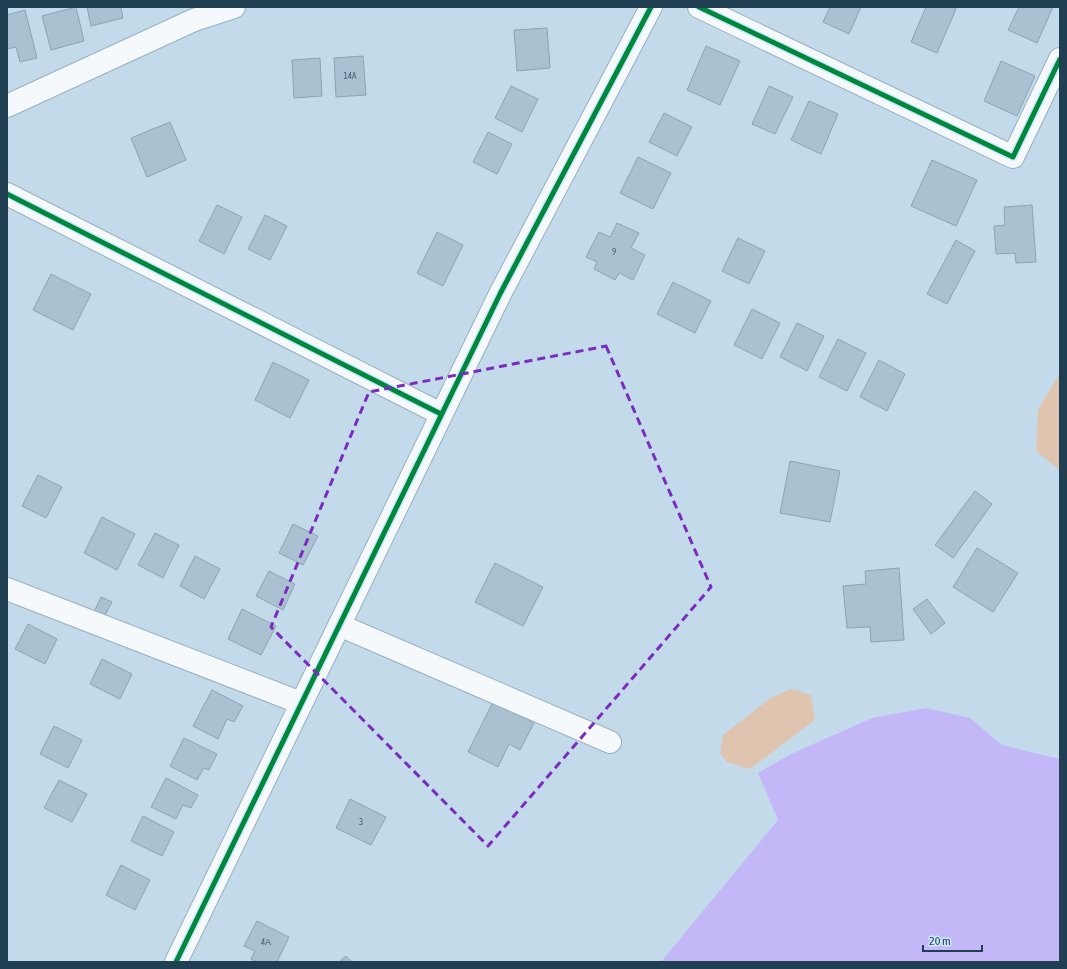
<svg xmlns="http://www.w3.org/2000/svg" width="1067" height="969" font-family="'Asap Condensed',sans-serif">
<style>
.green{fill:#dfc5af}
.water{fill:#c4b7f8}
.building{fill:#a9c1d1;stroke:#8ba4b3}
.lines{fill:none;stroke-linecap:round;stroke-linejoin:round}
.minor-casing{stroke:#98b1c1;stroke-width:24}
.minor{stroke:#f6f9fc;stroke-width:22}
.cycleway-casing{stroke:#cce8fc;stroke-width:8}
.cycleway{stroke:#00873e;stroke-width:5}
.marked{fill:none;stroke:#7b2cbf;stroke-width:3;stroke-dasharray:8 5;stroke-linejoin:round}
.labels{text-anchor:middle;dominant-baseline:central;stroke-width:3.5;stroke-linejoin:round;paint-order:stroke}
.number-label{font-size:9px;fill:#436072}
</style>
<rect width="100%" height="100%" fill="#c3daea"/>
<!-- green -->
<path class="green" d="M1060,374V467L1057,468L1036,451L1038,409Z
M791,689L811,695L815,720L750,769L727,762L720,753L723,735L772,697Z"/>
<!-- water -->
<path class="water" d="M926,708L970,718L1002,745L1060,759V962H661L778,820L758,773L791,754L872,718Z"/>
<!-- building -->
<path class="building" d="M76,7L84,41L51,50L42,16Z
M87,7H121L123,18L91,26Z
M830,7H861L849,34L823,22Z
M926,7H951L956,9L937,53L911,42Z
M1019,7H1053L1037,43L1008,30Z
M25,10L37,58L20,62L16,47L7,49V15Z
M547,28L550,68L517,71L514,30Z
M706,46L740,61L720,105L687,90Z
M363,56L366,95L336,97L334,58Z
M320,58L322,96L294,98L292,60Z
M1001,61L1035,76L1017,116L984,101Z
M511,86L538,99L522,132L495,118Z
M769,86L793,97L775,134L752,124Z
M809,101L838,114L821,154L791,140Z
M664,113L692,127L677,156L649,142Z
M170,122L186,160L147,177L131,138Z
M488,132L512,144L497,174L473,162Z
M638,157L671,173L653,209L620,193Z
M932,160L977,180L956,226L911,206Z
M217,205L242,217L224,254L199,241Z
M1032,205L1036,262L1016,263L1015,253L996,254L994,226L1005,225L1004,207Z
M265,215L287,226L270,260L248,249Z
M617,223L639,233L631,248L645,255L633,280L619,273L615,280L594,269L597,262L586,257L599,232L610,237Z
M437,232L463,245L443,286L417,273Z
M738,238L765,251L749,284L722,271Z
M956,240L975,251L947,304L927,294Z
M51,274L91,294L73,330L33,310Z
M673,282L711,301L695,333L657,314Z
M752,309L780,323L762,359L734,345Z
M797,323L824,336L807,371L780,357Z
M838,339L866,353L847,391L819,377Z
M879,360L905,374L887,411L860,397Z
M273,362L309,380L290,418L255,400Z
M790,461L840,471L830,522L780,513Z
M38,475L62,487L46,518L22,506Z
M975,491L992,504L953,558L935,545Z
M102,517L135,534L117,570L84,553Z
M293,524L318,536L303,565L279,553Z
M155,533L179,545L163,578L138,565Z
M977,548L1018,573L993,612L953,587Z
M195,556L220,569L204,599L180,586Z
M495,563L543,587L523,626L475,602Z
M899,568L904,640L871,642L870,627L847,628L843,586L866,584L865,571Z
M269,571L295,584L283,610L256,596Z
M101,597L112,602L103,619L93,614Z
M927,599L945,623L931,634L913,609Z
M242,609L276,626L261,655L228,639Z
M28,624L57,639L45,664L15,649Z
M102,659L132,674L120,699L90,684Z
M212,690L243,706L234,722L227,719L218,739L193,726Z
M493,702L534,723L520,750L509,744L498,767L468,752Z
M54,726L82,740L68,768L40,754Z
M184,738L217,754L209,770L204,768L197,780L170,766Z
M166,778L198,795L191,808L183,805L176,819L151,807Z
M59,780L87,794L72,822L44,808Z
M350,799L386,817L371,845L336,828Z
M143,816L174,832L162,856L131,841Z
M121,865L150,880L135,910L106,895Z
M257,921L289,937L277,962H257L251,959L255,951L244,946Z
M346,956L352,962H339Z"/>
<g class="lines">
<!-- minor casing -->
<g class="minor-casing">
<path id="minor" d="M699,7L1013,157L1060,59
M7,106L194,20L234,7
M7,194L441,414
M7,589L301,703
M339,625L610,742
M176,962L500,294L651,7"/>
</g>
<!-- minor -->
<use href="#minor" class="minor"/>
<!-- cycleway casing -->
<g class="cycleway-casing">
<path id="cycleway" d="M699,7L1013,157L1060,59
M7,194L441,414
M176,962L500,294L651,7"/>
</g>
<!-- cycleway -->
<use href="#cycleway" class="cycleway"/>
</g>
<!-- marked area -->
<path class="marked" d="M606,346L711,587L488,846L271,627L369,392Z"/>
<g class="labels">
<!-- number labels -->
<g class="number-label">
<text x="350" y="76">14A</text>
<text x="614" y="252">9</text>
<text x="361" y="822">3</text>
<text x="266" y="942">4А</text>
</g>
</g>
<!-- border -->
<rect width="1067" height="969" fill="none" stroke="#213f52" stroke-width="16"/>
<!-- scale -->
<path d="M923 945v6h59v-6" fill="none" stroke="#213f52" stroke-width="2"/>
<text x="929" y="945" font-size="12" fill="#213f52" stroke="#cce8fc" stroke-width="3" paint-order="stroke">20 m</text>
</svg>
